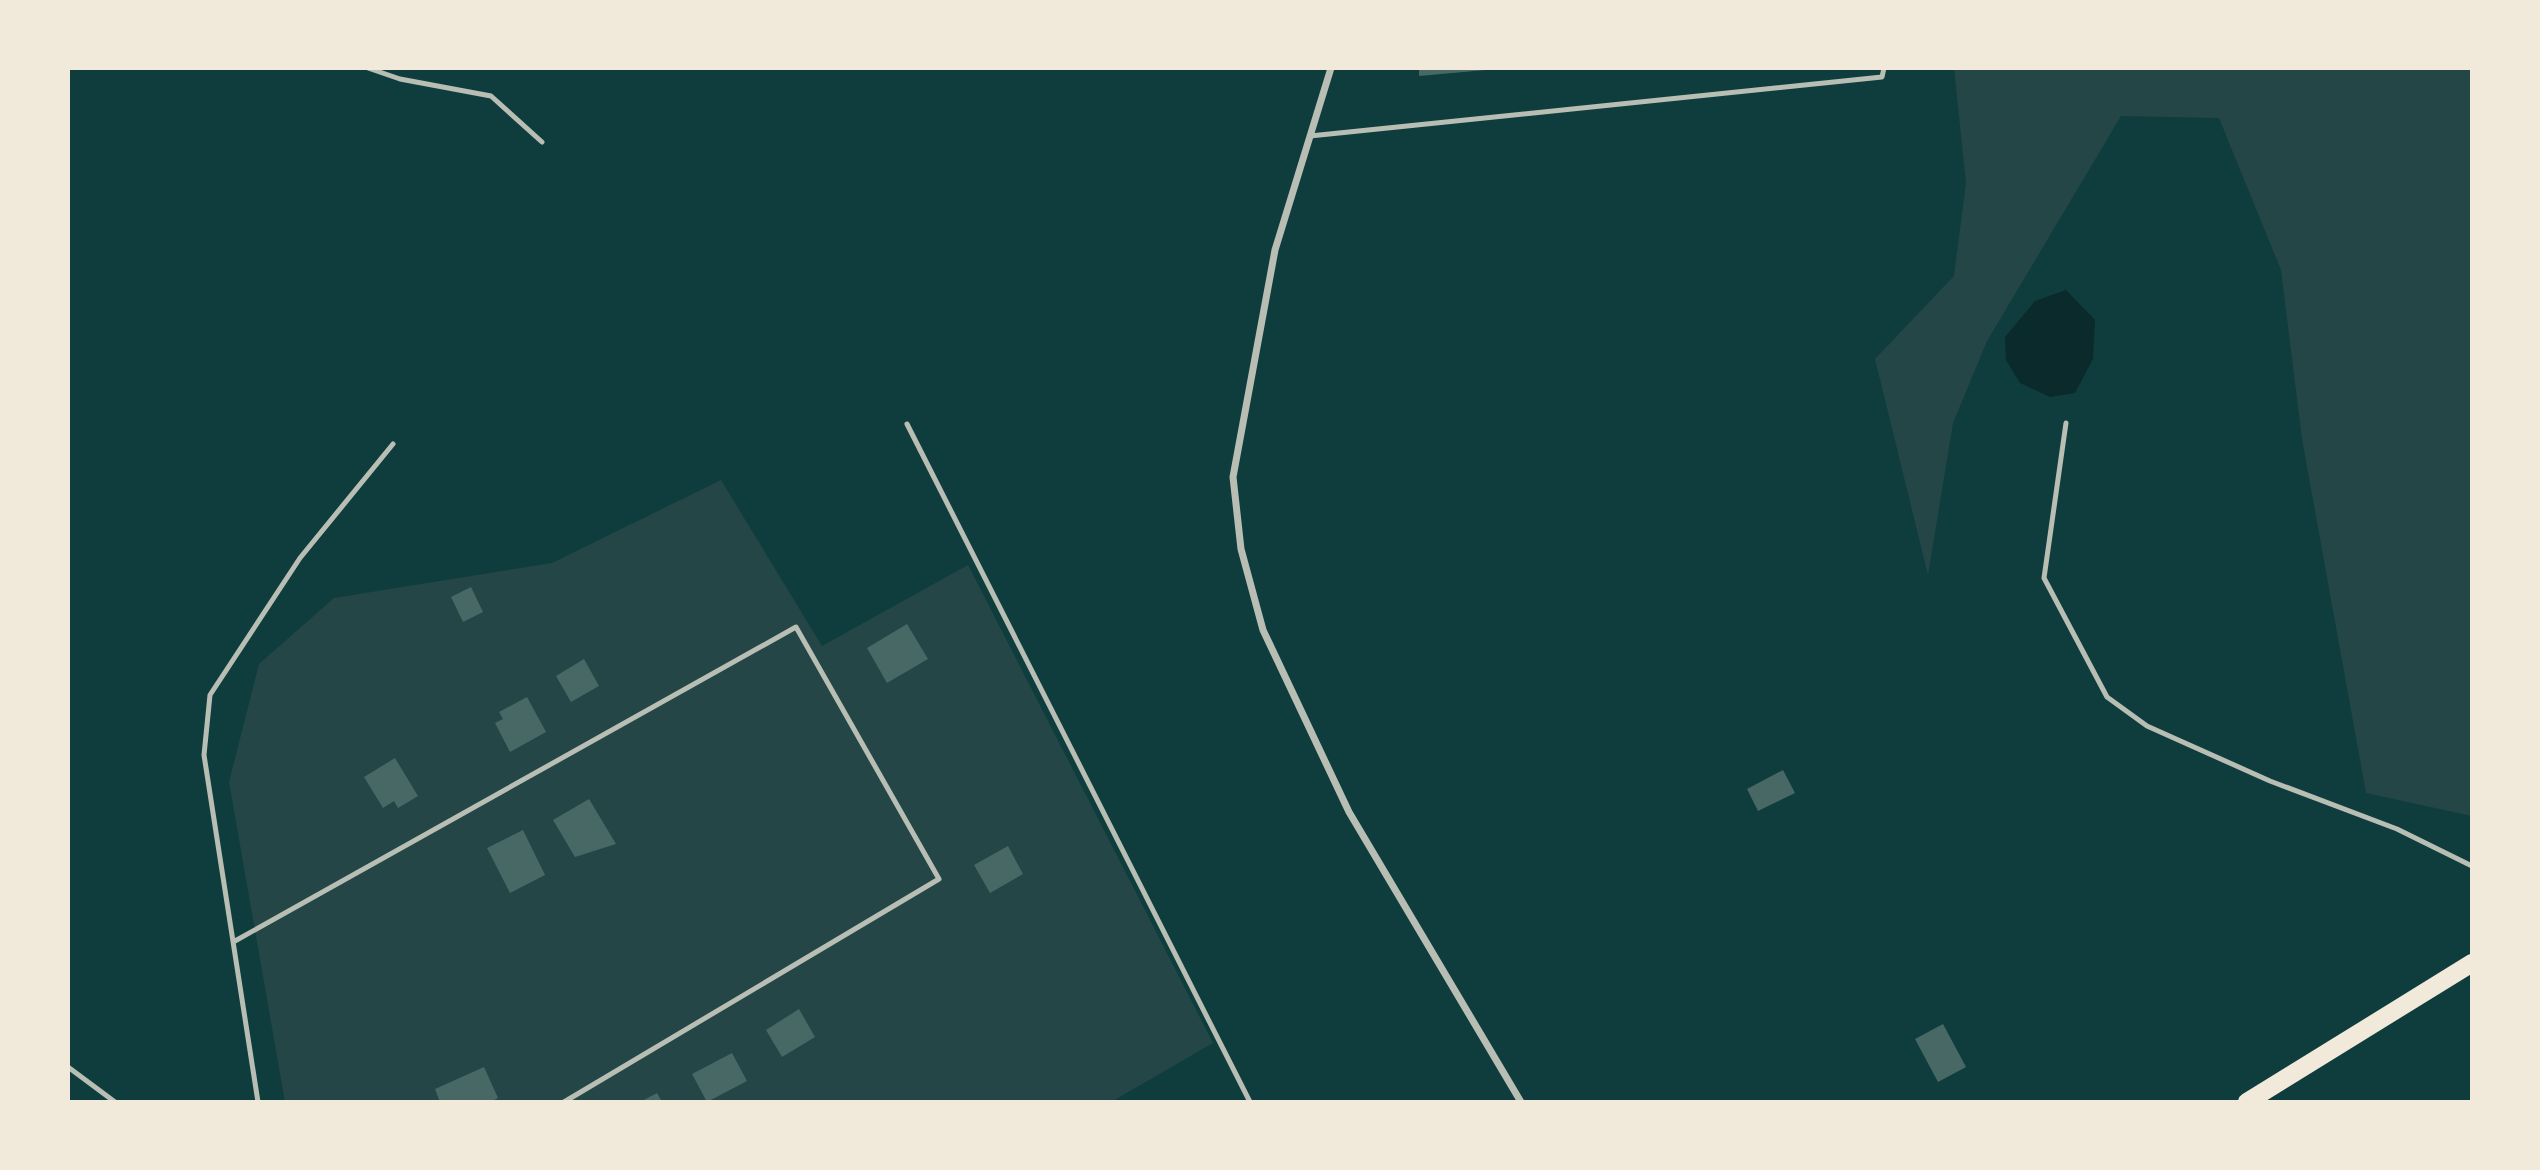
<svg xmlns="http://www.w3.org/2000/svg" width="2540" height="1170" font-family="Barlow,sans-serif">
<style>
.green{fill:#244646}
.water{fill:#0a2a2b}
.building{fill:#486865}
.lines{fill:none;stroke-linecap:round;stroke-linejoin:round}
.service{stroke:#b8beb3;stroke-width:5}
.minor{stroke:#b8beb3;stroke-width:7}
.primary{stroke:#f1e9da;stroke-width:18}
</style>
<rect width="100%" height="100%" fill="#0f3d3e"/>
<!-- green -->
<path class="green" d="M1954,68H2472V816L2366,793L2302,439L2281,270L2219,118L2121,116L1987,341L1953,423L1928,575L1875,359L1954,276L1966,183Z
M721,480L822,646L968,565L1213,1043L1111,1102H285L229,782L259,664L334,598L552,563Z"/>
<!-- water -->
<path class="water" d="M2066,290L2095,320L2093,359L2075,393L2050,397L2020,383L2006,360L2005,337L2035,301Z"/>
<!-- building -->
<path class="building" d="M1419,68H1486V70L1419,76Z
M471,587L483,612L463,622L451,597Z
M907,624L928,659L887,683L867,648Z
M584,659L599,686L571,702L556,676Z
M527,697L546,732L510,752L495,723L503,719L499,712Z
M395,758L418,796L398,808L394,801L383,808L364,777Z
M1783,770L1795,793L1758,811L1747,789Z
M589,799L616,844L575,857L553,820Z
M523,830L545,875L510,893L487,848Z
M1008,846L1023,874L990,893L974,865Z
M799,1009L815,1037L782,1057L766,1030Z
M1943,1024L1966,1067L1938,1082L1915,1039Z
M732,1053L747,1081L707,1102L692,1074Z
M484,1067L498,1098L490,1102H440L435,1089Z
M657,1093L662,1102H640Z"/>
<g class="lines">
<!-- service -->
<path class="service" d="M368,68L400,79L491,96L542,142
M1310,136L1882,77L1884,68
M2066,423L2044,578L2107,697L2147,726L2270,781L2397,829L2472,866
M907,424L1250,1102
M235,941L796,627L939,879L564,1102
M68,1067L115,1102
M258,1102L204,755L210,695L300,558L393,444"/>
<!-- minor -->
<path class="minor" d="M1331,68L1275,250L1233,477L1241,549L1263,630L1349,812L1521,1102"/>
<!-- primary -->
<path class="primary" d="M2247,1102L2472,963"/>
</g>
<!-- border -->
<rect width="2540" height="1170" fill="none" stroke="#f1e9da" stroke-width="140"/>
</svg>
